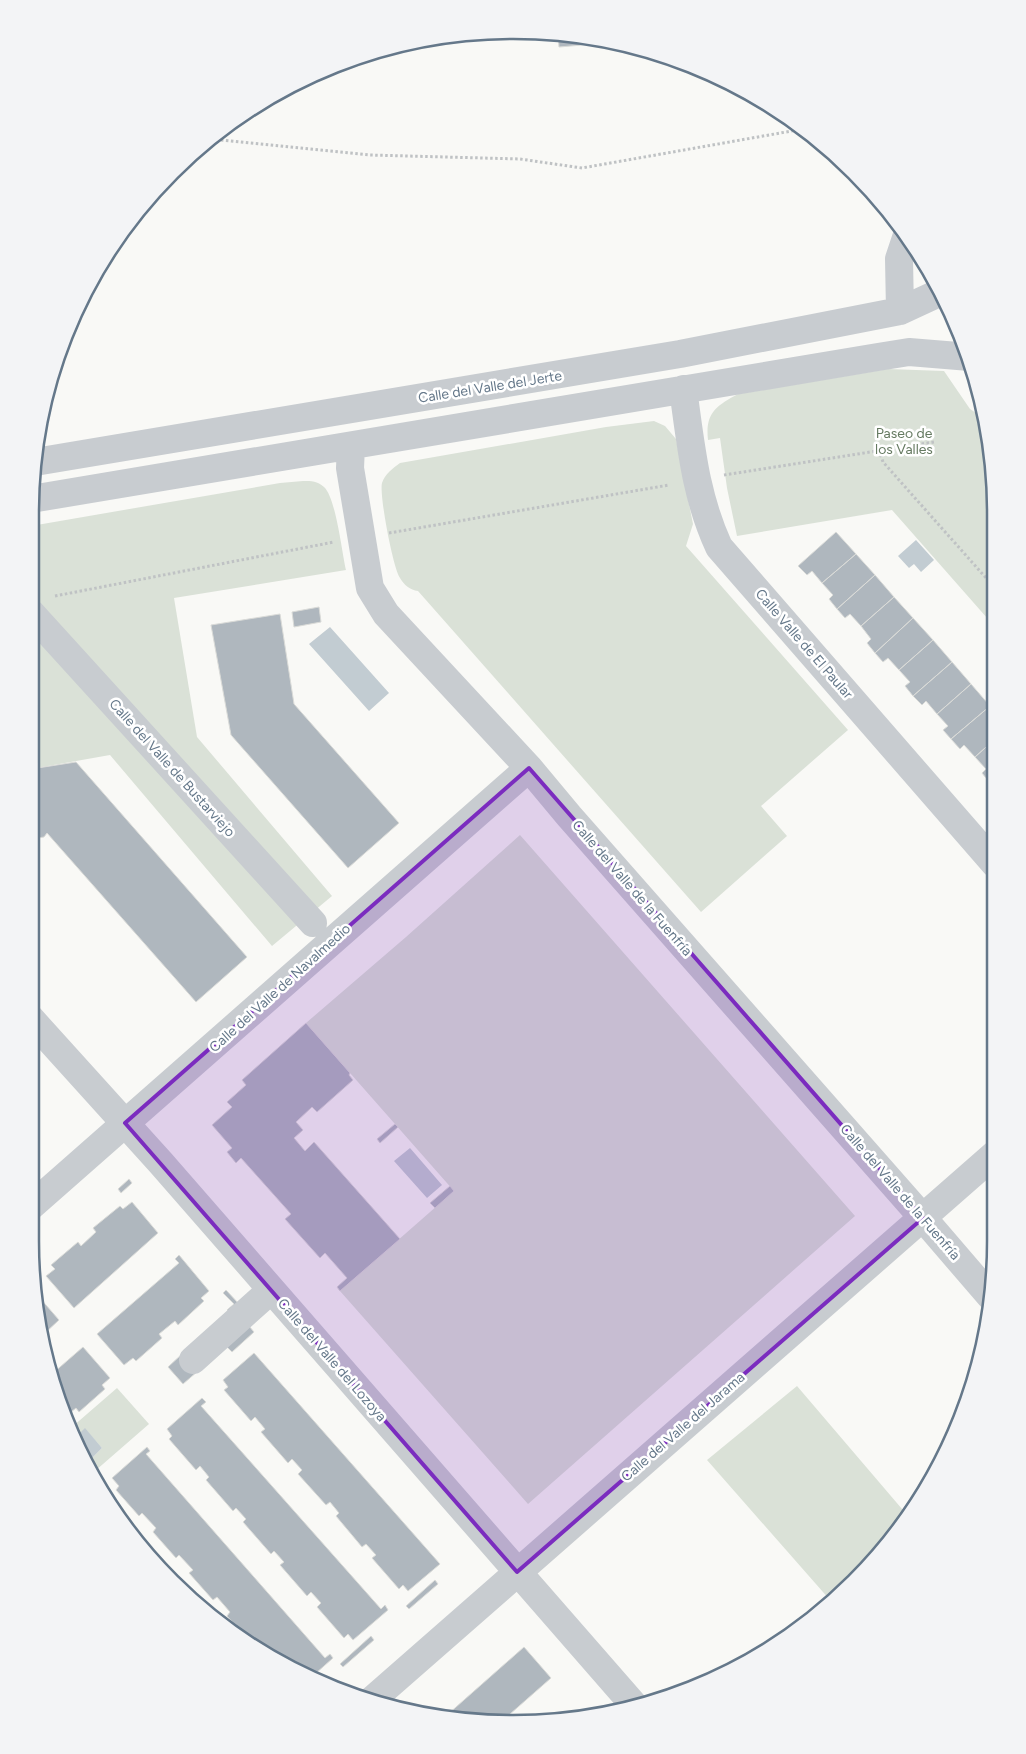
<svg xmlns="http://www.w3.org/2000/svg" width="1026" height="1754" font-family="Figtree,sans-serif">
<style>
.green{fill:#dae1d7}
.water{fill:#c2ccd2}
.building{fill:#afb7be;stroke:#dadbd8}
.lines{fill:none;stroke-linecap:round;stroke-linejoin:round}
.path{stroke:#bfc2c4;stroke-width:3;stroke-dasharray:2.5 2.5;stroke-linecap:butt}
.minor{stroke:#c8ccd0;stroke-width:28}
.marked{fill:#7b2cbf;fill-opacity:0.2;stroke:#7b2cbf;stroke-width:4;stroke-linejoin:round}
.labels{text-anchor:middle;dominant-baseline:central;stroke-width:5;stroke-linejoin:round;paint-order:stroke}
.street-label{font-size:14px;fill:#65788a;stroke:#fff}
.park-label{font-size:14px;fill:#657a61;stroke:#fff}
.rim{fill:none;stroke:#65788a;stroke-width:2.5}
</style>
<rect width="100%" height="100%" fill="#f9f9f6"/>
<!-- green -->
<path class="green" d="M888,369L944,371L970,409L982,417L995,481V627L892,510L737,536L727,488L720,438L708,440C705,413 716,406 738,394Z
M654,421L665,426L676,439L693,524L686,546L848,730L761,806L787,836L701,912L418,591C410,590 404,585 400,578C393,568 379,494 382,483C385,474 393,468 400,463L606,427Z
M303,481C312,481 317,481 324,487C336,498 342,553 346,570L174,598L197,737L332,896L272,946L110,755L31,769V526L280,483Z
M520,835L855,1216L528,1504L340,1291L454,1191L306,1023L406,937Z
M797,1386L908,1516L830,1600L707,1460Z
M117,1388L149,1424L95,1471L90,1460L102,1448L85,1429L77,1436L72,1427Z"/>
<!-- water -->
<path class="water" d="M916,540L934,560L921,572L914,564L909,568L898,556Z
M330,627L389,693L369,711L309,644Z
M410,1148L442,1185L427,1198L394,1161Z
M85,1428L102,1448L90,1460L77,1436Z"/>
<!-- building -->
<path class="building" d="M558,34L594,38V44L559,47Z
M836,532L856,554L822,583L812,571L807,575L798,566Z
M856,554L875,575L837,609L829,599L833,595L822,583Z
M875,575L894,597L861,626L850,614L845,618L837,609Z
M894,597L913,618L875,653L867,643L871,639L861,626Z
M319,607L321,622L294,627L292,612Z
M280,614L294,704L399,823L348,868L231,735L211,625Z
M913,618L933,640L899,670L888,658L883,662L875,653Z
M933,640L952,662L913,696L905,686L910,682L899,670Z
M952,662L971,684L937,714L926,701L922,705L913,696Z
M971,684L990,706L951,739L943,730L948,726L937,714Z
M990,706L995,712V739L975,757L964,745L960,749L951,739Z
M995,739V778L990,783L982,773L986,769L975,757Z
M76,762L247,957L196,1002L47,833L44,837L31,839V769Z
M306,1023L350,1073L349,1075L353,1080L317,1112L312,1107L296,1122L303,1130L294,1138L305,1151L314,1142L400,1239L340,1291L337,1287L347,1278L325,1253L320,1258L285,1219L291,1214L241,1158L236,1163L227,1152L232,1148L212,1125L232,1107L227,1102L246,1085L242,1080Z
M395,1124L398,1127L380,1143L377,1139Z
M129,1179L132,1183L121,1193L118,1189Z
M450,1186L454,1191L435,1208L430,1203Z
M132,1202L158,1233L74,1308L46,1276L55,1269L51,1265L78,1242L81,1246L96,1232L93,1228L120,1206L123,1209Z
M179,1255L209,1291L201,1298L204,1301L178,1325L175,1321L159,1334L162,1338L136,1361L133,1358L124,1365L97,1334L179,1263L175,1259Z
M226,1290L239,1304L230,1313L227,1310L234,1304L223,1293Z
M39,1297L59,1320L45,1333Z
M249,1326L254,1332L232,1352L226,1346Z
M83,1347L110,1378L102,1385L105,1389L79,1412L76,1408L66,1416L56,1396L52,1374Z
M254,1353L440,1564L408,1591L403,1585L399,1589L372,1558L376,1555L366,1544L362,1547L336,1516L339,1513L330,1502L326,1505L298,1474L302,1470L292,1459L288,1463L261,1432L265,1429L255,1417L251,1421L224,1390L228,1387L223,1380Z
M182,1354L198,1371L183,1384L168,1367Z
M202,1398L206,1402L201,1406L381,1609L385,1605L388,1610L353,1640L348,1634L344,1638L317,1607L321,1603L311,1592L307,1596L280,1565L284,1562L274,1551L271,1554L243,1522L246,1519L236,1508L233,1511L206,1480L209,1477L200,1466L196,1470L169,1439L172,1436L167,1429Z
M147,1447L150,1451L146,1454L325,1658L330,1654L333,1658L315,1674L265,1652L253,1639L250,1642L227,1616L230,1612L217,1597L213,1600L189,1573L193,1570L179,1555L176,1558L153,1532L156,1528L142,1513L139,1516L116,1490L119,1486L112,1478Z
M435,1580L438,1584L409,1609L406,1606Z
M371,1636L374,1640L343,1667L340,1664Z
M524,1647L551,1678L501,1722L447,1715Z"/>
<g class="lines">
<!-- path -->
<path class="path" d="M211,139L370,155L520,159L582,168L803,129
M879,450L883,462L995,588
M724,475L934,442
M389,533L669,485
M55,596L334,542"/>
<!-- minor -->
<path class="minor" d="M900,311L899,259L906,238
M683,389C691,445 695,495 719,547L995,864
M351,446L350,468L370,588L386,614L529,768L569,816L923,1218L990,1296
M35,462L680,354L900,311L941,292
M31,499L878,357L909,352L970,357
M31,613L313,923
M30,1018L161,1163L633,1704
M30,1207L529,768
M193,1360L271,1290
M372,1700L995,1154"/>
</g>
<!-- marked area -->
<path class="marked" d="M529,768L923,1218L517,1572L125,1123Z"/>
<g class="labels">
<!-- street labels -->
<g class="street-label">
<text transform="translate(490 387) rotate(-9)">Calle del Valle del Jerte</text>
<text transform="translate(804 644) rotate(49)">Calle Valle de El Paular</text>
<text transform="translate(172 768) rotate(48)">Calle del Valle de Bustarviejo</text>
<text transform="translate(632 888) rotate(49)">Calle del Valle de la Fuenfría</text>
<text transform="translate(280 988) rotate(-42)">Calle del Valle de Navalmedio</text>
<text transform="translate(900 1192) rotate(49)">Calle del Valle de la Fuenfría</text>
<text transform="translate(332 1360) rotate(49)">Calle del Valle del Lozoya</text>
<text transform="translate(683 1427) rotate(-41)">Calle del Valle del Jarama</text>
</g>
<!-- park labels -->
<g class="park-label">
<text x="904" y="433">Paseo de<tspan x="904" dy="16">los Valles</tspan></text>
</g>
</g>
<!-- crop -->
<path d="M0 0H1026V1754H0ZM513 39H513A474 474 0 0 1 987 513V1241A474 474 0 0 1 513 1715H513A474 474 0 0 1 39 1241V513A474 474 0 0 1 513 39Z" fill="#f3f4f6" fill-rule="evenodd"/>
<path class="rim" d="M513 39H513A474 474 0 0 1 987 513V1241A474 474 0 0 1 513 1715H513A474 474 0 0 1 39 1241V513A474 474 0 0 1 513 39Z"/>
</svg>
